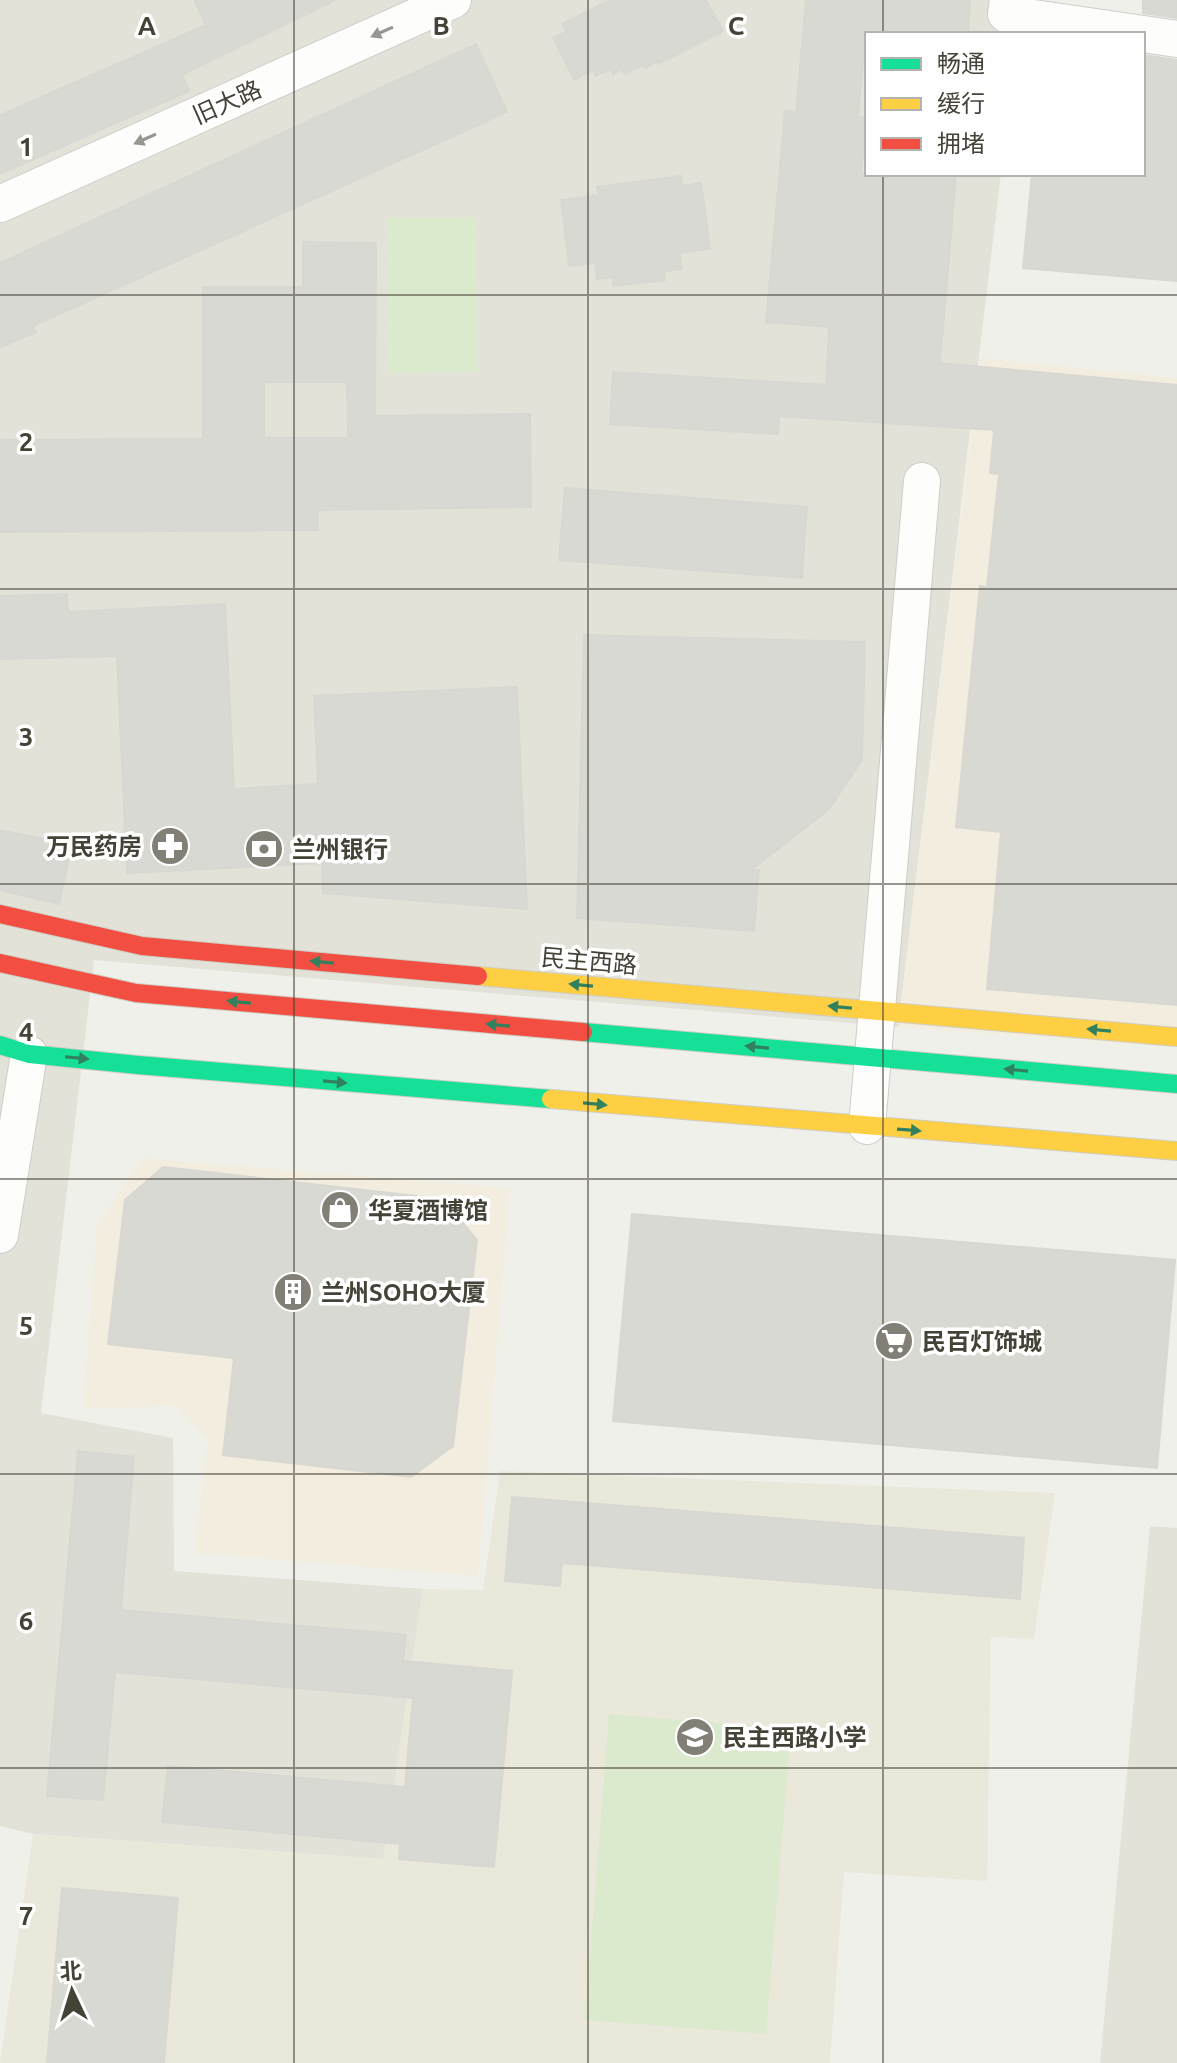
<svg xmlns="http://www.w3.org/2000/svg" width="1177" height="2063" font-family="Ubuntu,'Noto Sans SC',sans-serif">
<style>
.residential{fill:#e3e2d9}
.commercial{fill:#f2eddf}
.education{fill:#eae8db}
.green{fill:#dbe9cd}
.building{fill:#d9d9d4;stroke:#d8d7d1;stroke-width:2;fill-rule:evenodd}
.lines{fill:none;stroke-linecap:round;stroke-linejoin:round}
.street-casing{stroke:#cecdc9;stroke-width:38}
.fast-casing{stroke:#cecdc2;stroke-width:20}
.slow-casing{stroke:#cecdc2;stroke-width:20}
.jam-casing{stroke:#cecdc2;stroke-width:20}
.street{stroke:#fdfdfc;stroke-width:36}
.fast{stroke:#16e098;stroke-width:18}
.slow{stroke:#ffcf43;stroke-width:18}
.jam{stroke:#f24e42;stroke-width:18}
.oneway{fill:#989690}
.oneway2{fill:#32815e}
.grid{fill:none;stroke:#454237;stroke-width:2;stroke-opacity:0.55}
.labels{text-anchor:middle;dominant-baseline:central;stroke-width:7;stroke-linejoin:round;paint-order:stroke}
.street-label{font-size:24px;fill:#454237;stroke:#fff}
.poi-label{font-size:24px;font-weight:bold;fill:#454237;stroke:#fff;text-anchor:start}
.grid-label{font-size:26px;text-anchor:middle;font-weight:bold;fill:#454237;stroke:#fff;stroke-width:7;stroke-linejoin:round;paint-order:stroke}
</style>
<rect width="100%" height="100%" fill="#f0f0eb"/>
<!-- residential -->
<path class="residential" d="M0,0H1021L1017,34H867V174H1001L898,1027L94,960L41,1413L173,1438L174,1571L423,1589L384,1859L33,1834L0,1826Z
M1150,1526L1177,1528V2063H1100Z"/>
<!-- commercial -->
<path class="commercial" d="M981,358L1177,378V1047L898,1027Z
M142,1158L510,1188L478,1576L194,1553L208,1439L176,1406L83,1409L97,1225Z"/>
<!-- education -->
<path class="education" d="M500,1471L1055,1493L1034,1639L991,1637L987,1881L844,1872L830,2063H0L33,1834L383,1859L423,1589L483,1590Z"/>
<!-- green -->
<path class="green" d="M476,217L478,372L388,373L387,218Z
M609,1714L791,1729L766,2034L585,2020Z"/>
<!-- building -->
<path class="building" d="M194,0H335L182,75L189,91L0,174V115L206,25Z
M610,0H706L723,31L658,64L657,61L645,68L643,65L625,74L622,69L613,74L611,69L596,76L593,70L574,80L553,38L566,32L562,24Z
M806,0H970L968,34H865L858,117L866,118L861,174H956L940,363L1177,385V1005L987,989L1001,832L956,827L980,586L987,587L999,474L990,473L994,430L779,416L778,434L610,424L613,372L826,385L829,327L766,322L785,111L796,112Z
M1143,0H1177V18L1143,13Z
M476,44L507,112L33,326L36,332L0,348V263Z
M1143,55L1177,60V281L1023,268L1032,174H1143Z
M681,176L682,186L701,183L710,249L680,253L682,269L664,271L665,280L614,286L612,277L597,279L595,263L569,266L561,200L599,195L597,187Z
M303,242L376,243L375,416L530,414L531,507L318,510V530L0,532V440L203,439V287H303ZM264,382H347L348,438H264Z
M565,488L807,507L802,578L559,560Z
M67,594L68,612L225,604L234,789L318,784L314,696L517,687L527,909L323,893L322,863L127,873L117,656L0,659V596Z
M584,635L865,642L862,760L829,809L751,870H759L754,931L577,918Z
M0,830L72,845L59,904L0,890Z
M163,1167L443,1199L477,1240L453,1446L411,1477L223,1455L234,1358L108,1344L125,1200Z
M632,1214L1175,1260L1157,1468L613,1421Z
M78,1451L134,1457L121,1610L406,1635L403,1661L512,1671L494,1867L399,1859L400,1844L162,1822L168,1766L405,1787L413,1698L115,1672L103,1800L47,1796Z
M512,1497L1024,1538L1020,1599L562,1563L560,1586L505,1581Z
M62,1888L178,1898L164,2063H47Z"/>
<g class="lines">
<!-- street casing -->
<g class="street-casing">
<path id="street" d="M1008,0L1006,14L1177,39
M0,204L453,0
M867,1126L922,481
M0,1235L29,1054"/>
</g>
<!-- fast casing -->
<g class="fast-casing">
<path id="fast" d="M583,1032L1177,1084
M0,1045L29,1054L138,1065L551,1099"/>
</g>
<!-- slow casing -->
<g class="slow-casing">
<path id="slow" d="M478,976L1177,1037
M551,1099L1177,1151"/>
</g>
<!-- jam casing -->
<g class="jam-casing">
<path id="jam" d="M0,914L142,946L478,976
M0,963L136,993L583,1032"/>
</g>
<!-- street -->
<use href="#street" class="street"/>
<!-- fast -->
<use href="#fast" class="fast"/>
<!-- slow -->
<use href="#slow" class="slow"/>
<!-- jam -->
<use href="#jam" class="jam"/>
</g>
<!-- one-way arrows -->
<defs><path id="oneway-solid" d="M-6-.8H1V-3.2L6.5 0L1 3.2V.8H-6Z" transform="scale(2)"/></defs>
<g class="oneway">
<use href="#oneway-solid" transform="translate(382 32) rotate(156)"/>
<use href="#oneway-solid" transform="translate(145 139) rotate(156)"/>
</g>
<g class="oneway2">
<use href="#oneway-solid" transform="translate(322 962) rotate(-175)"/>
<use href="#oneway-solid" transform="translate(581 985) rotate(-175)"/>
<use href="#oneway-solid" transform="translate(239 1002) rotate(-175)"/>
<use href="#oneway-solid" transform="translate(840 1007) rotate(-175)"/>
<use href="#oneway-solid" transform="translate(498 1025) rotate(-175)"/>
<use href="#oneway-solid" transform="translate(1099 1030) rotate(-175)"/>
<use href="#oneway-solid" transform="translate(757 1047) rotate(-175)"/>
<use href="#oneway-solid" transform="translate(77 1058) rotate(6)"/>
<use href="#oneway-solid" transform="translate(1016 1070) rotate(-175)"/>
<use href="#oneway-solid" transform="translate(335 1082) rotate(5)"/>
<use href="#oneway-solid" transform="translate(595 1104) rotate(5)"/>
<use href="#oneway-solid" transform="translate(909 1130) rotate(4)"/>
</g>
<!-- grid -->
<path class="grid" d="M294,0V2063M588,0V2063M883,0V34M883,174V2063M0,295H1177M0,589H1177M0,884H1177M0,1179H1177M0,1474H1177M0,1768H1177"/>
<!-- icons -->
<defs>
<g id="pharmacy-disc" transform="scale(2)"><circle r="9.5" fill="#817f76" stroke="#fff"/><path d="M-2-6h4v4h4v4h-4v4h-4v-4h-4v-4h4Z" fill="#fff"/></g>
<g id="bank-disc" transform="scale(2)"><circle r="9.5" fill="#817f76" stroke="#fff"/><path d="M-6-4H6V4H-6ZM0-2.3a2.3 2.3 0 1 0 0 4.6a2.3 2.3 0 1 0 0-4.6Z" fill="#fff"/></g>
<g id="shop-disc" transform="scale(2)"><circle r="9.5" fill="#817f76" stroke="#fff"/><path d="M-5-2.5h2.3a2.7 3.5 0 0 1 5.4 0H5L5.5 6h-11ZM-1.5-2.5h3a1.5 2.3 0 0 0-3 0Z" fill="#fff"/></g>
<g id="building-disc" transform="scale(2)"><circle r="9.5" fill="#817f76" stroke="#fff"/><path d="M-4-6H4V6H1V3H-1V6H-4ZM-2.5-4.3h1.7v1.8h-1.7ZM.8-4.3h1.7v1.8H.8ZM-2.5-1h1.7V.8h-1.7ZM.8-1h1.7V.8H.8Z" fill="#fff"/></g>
<g id="supermarket-disc" transform="scale(2)"><circle r="9.5" fill="#817f76" stroke="#fff"/><path d="M-6-5.5h2.5l.6 2H6L4.5 2H-2.5L-4.4-4H-6ZM-1.5 3.2a1.3 1.3 0 1 0 .1 0ZM3 3.2a1.3 1.3 0 1 0 .1 0Z" fill="#fff"/></g>
<g id="school-disc" transform="scale(2)"><circle r="9.5" fill="#817f76" stroke="#fff"/><path d="M0-5L7-2L0 1L-7-2ZM-4 1L0 2.5L4 1V4Q0 6-4 4Z" fill="#fff"/></g>
</defs>
<g fill-rule="evenodd">
<use href="#pharmacy-disc" x="170" y="846"/>
<use href="#bank-disc" x="264" y="849"/>
<use href="#shop-disc" x="340" y="1210"/>
<use href="#building-disc" x="293" y="1292"/>
<use href="#supermarket-disc" x="894" y="1341"/>
<use href="#school-disc" x="695" y="1737"/>
</g>
<g class="labels">
<!-- street labels -->
<g class="street-label">
<text transform="translate(227 102) rotate(-24)">旧大路</text>
<text transform="translate(589 961) rotate(5)">民主西路</text>
</g>
<!-- poi labels -->
<g class="poi-label">
<text x="142" y="846" text-anchor="end">万民药房</text>
<text x="292" y="849">兰州银行</text>
<text x="368" y="1210">华夏酒博馆</text>
<text x="321" y="1292">兰州SOHO大厦</text>
<text x="922" y="1341">民百灯饰城</text>
<text x="723" y="1737">民主西路小学</text>
</g>
</g>
<g class="grid-label">
<text x="147" y="35">A</text>
<text x="441" y="35">B</text>
<text x="736" y="35">C</text>
<text x="26" y="156">1</text>
<text x="26" y="451">2</text>
<text x="26" y="746">3</text>
<text x="26" y="1041">4</text>
<text x="26" y="1335">5</text>
<text x="26" y="1630">6</text>
<text x="26" y="1925">7</text>
</g>
<!-- legend -->
<rect x="865" y="32" width="280" height="144" fill="#ffffff" stroke="#b5b3af" stroke-width="2"/>
<rect x="881" y="58" width="40" height="12" fill="#16e098" stroke="#b5b3af" stroke-width="2"/>
<text x="937" y="72" font-size="24" fill="#454237">畅通</text>
<rect x="881" y="98" width="40" height="12" fill="#ffcf43" stroke="#b5b3af" stroke-width="2"/>
<text x="937" y="112" font-size="24" fill="#454237">缓行</text>
<rect x="881" y="138" width="40" height="12" fill="#f24e42" stroke="#b5b3af" stroke-width="2"/>
<text x="937" y="152" font-size="24" fill="#454237">拥堵</text>
<!-- north arrow -->
<g transform="translate(72 1991) rotate(356)" stroke="#ffffff" stroke-width="6" paint-order="stroke">
<path d="M0-6L14 30L0 20L-14 30Z" fill="#454237"/>
<text y="-12" font-size="22" font-weight="bold" text-anchor="middle" fill="#454237">北</text>
</g>
</svg>
